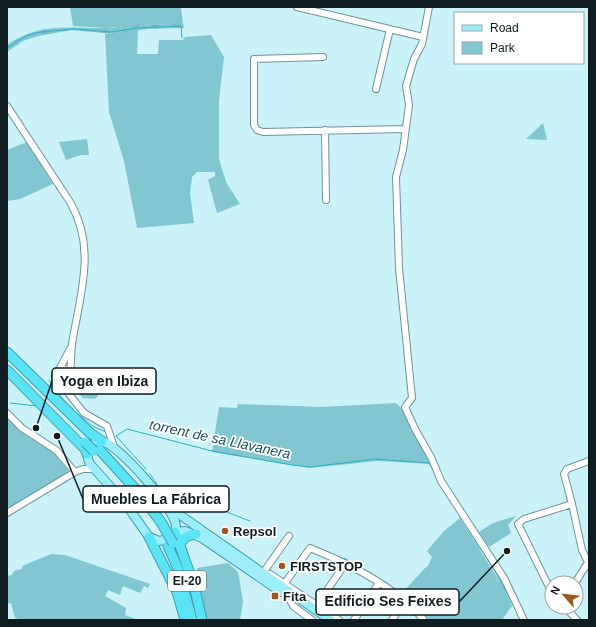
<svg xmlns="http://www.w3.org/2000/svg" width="596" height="627" font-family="Arial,sans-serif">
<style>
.green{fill:#81c6d1}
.wetland{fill:url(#wetland-marsh)}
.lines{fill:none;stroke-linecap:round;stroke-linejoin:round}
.stream{stroke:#28b1c2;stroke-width:1}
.minor-casing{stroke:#6e9399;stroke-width:8}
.major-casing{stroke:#409eab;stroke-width:10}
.highway-casing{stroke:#409eab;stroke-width:11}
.minor{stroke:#fff;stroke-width:6}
.major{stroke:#9deefa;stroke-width:8}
.highway{stroke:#5be3f6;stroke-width:9}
.highway-bridge-casing{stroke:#409eab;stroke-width:11;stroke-linecap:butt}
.highway-bridge{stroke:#5be3f6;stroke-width:9}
.poi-dot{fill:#985820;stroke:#fff;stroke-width:1.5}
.labels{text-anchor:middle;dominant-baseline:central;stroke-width:3.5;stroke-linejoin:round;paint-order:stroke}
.shield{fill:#fff;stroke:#576163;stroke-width:1}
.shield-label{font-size:12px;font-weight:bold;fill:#0f1d20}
.poi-label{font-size:13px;font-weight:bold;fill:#0f1d20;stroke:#fff;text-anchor:start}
.water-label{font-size:14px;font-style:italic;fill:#1b5158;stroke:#fff}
.leader{fill:none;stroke:#0f1d20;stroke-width:1.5}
.callout-dot{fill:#0f1d20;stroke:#fff;stroke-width:1.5}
.callout{fill:#fff;stroke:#0f1d20;stroke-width:1.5}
.callout-label{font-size:14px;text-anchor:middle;font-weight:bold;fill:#0f1d20}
</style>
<defs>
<pattern id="wetland-marsh" width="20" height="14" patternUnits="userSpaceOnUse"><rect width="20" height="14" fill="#81c6d1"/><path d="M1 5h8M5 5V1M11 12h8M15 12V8" fill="none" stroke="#6eaab3"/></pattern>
</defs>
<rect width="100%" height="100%" fill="#cbf2f8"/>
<!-- green -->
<path class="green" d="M70,7H181L183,24L137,25L107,28L73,26Z
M138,30L137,54H158L159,40H183L185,37L211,35L224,57L219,100V159L226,182L240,204L217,213L208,180L215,176V172H197L192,177L190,193L194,223L137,228L124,161L109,112L105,34Z
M543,123L547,140L526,139Z
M87,139L89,155H81L66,160L59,142Z
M27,142L53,184L20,199L7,201V150Z
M96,388L100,393L95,399L83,398L74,389Z
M396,403L402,409L431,464L378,461L309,468L212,452L219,407L237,408L238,404L322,407Z
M7,418L29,437L54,453L68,470L67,473L7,510Z
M516,516L508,525L511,533L489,547L479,532L493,523Z
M460,518L502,585L512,606L502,620H430L402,593L426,567L428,566L432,557L427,551L444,531Z
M51,554L65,555L150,584L148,588L144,586L140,593L123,586L120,595L108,590L105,596L126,608L125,615L138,620H22L15,618L11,603L7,604V576L12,575L14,571L22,569V566Z
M228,563L238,572L243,601L240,620H205L197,568Z"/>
<!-- wetland -->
<path class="wetland" d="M183,24L184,28L148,29L113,34L72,30L38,36L23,41L7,52V45C43,21 67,29 107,28C117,28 127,25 137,25C153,24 168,24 183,24Z"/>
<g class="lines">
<!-- stream -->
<path class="stream" d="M7,48L26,36L40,32L74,29L112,32L137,28L181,26L182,38
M49,380L65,402
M10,403L37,406
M69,407L94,427L106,432
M146,469L116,436L127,429L212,451L292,465L311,467L375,459L429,463L435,474
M150,474C158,485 166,502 180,504
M185,502C204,500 232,515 250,521
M456,510L459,514
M461,517L473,537
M475,540L495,571L513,605
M344,558L359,567
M391,587L407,599
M416,607L429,620"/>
<!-- minor casing -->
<g class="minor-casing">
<path id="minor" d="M297,7L423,37
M429,7L422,44L414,59L406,86L409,105L403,150L396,177L399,268L412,398L405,407L415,429L432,459L441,481L504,578L524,620
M323,57L254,59V125L257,130L263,132L405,129
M376,89L390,29
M7,106L70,202C97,249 80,294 72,344C71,354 71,364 70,375
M325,130L326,200
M55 377a8 8 0 1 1 16 0a8 8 0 1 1-16 0Z
M59,370L70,349
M62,385L84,413L107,426L114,447
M7,413L22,428L56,450L75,472
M7,513L75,472L83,469H93
M588,562L582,550L572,504L564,474L567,469L589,461
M263,573L289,536
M270,574L339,620
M285,583L310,548C350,564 395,586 424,620
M575,583L589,561
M552,593L518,524L524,519L572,504
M289,598L293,606L312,620
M317,605L345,564
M565,607L577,620
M354,620L379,583
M392,620L404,602"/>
</g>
<!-- major casing -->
<g class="major-casing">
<path id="major" d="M102,441C119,445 175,509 176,526C176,535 167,540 159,541L149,537L125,503L90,464C84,453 90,443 102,441Z
M170,508L330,620
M175,532L185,531L202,538L281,592"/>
</g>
<!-- highway casing -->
<g class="highway-casing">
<path id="highway" d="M7,352L90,433L102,441
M7,370L85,449L87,454
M98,448L139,493L161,522
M175,532L194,585L202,620
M149,537L177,592L185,620
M168,546L179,571L192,620
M180,546C182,538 187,535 196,534"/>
</g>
<!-- minor -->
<use href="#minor" class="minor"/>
<!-- major -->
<use href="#major" class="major"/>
<!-- highway -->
<use href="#highway" class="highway"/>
<!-- highway-bridge casing -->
<g class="highway-bridge-casing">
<path id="highway-bridge" d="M85,442L94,451
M161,522L173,543"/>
</g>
<!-- highway-bridge -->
<use href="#highway-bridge" class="highway-bridge"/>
</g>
<!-- markers -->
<g class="poi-dot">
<circle cx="225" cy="531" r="4"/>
<circle cx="282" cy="566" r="4"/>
<rect x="271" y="592" width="8" height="8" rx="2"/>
</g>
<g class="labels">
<!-- shield labels -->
<rect class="shield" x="168" y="571" width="38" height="20" rx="3"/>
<g class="shield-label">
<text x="187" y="581">EI-20</text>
</g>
<!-- poi labels -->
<g class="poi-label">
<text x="233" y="531">Repsol</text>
<text x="290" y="566">FIRSTSTOP</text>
<text x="283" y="596">Fita</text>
</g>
<!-- water labels -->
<g class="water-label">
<text transform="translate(220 439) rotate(12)">torrent de sa Llavanera</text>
</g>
</g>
<!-- callouts -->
<path class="leader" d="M36 428L52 381M57 436L83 499M507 551L459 602"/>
<g class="callout-dot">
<circle cx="36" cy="428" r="4"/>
<circle cx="57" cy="436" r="4"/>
<circle cx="507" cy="551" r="4"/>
</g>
<g class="callout">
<rect x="52" y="368" width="104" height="26" rx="4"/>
<rect x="83" y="486" width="146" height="26" rx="4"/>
<rect x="316" y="589" width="143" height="26" rx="4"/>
</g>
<g class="callout-label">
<text x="104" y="386">Yoga en Ibiza</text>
<text x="156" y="504">Muebles La Fábrica</text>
<text x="388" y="606">Edificio Ses Feixes</text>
</g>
<!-- border -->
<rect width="596" height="627" fill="none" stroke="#0f1d20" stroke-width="16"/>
<!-- legend -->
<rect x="454" y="12" width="130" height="52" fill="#ffffff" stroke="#9fa5a6"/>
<rect x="462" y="25" width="20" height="6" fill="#9deefa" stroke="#9fa5a6"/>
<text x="490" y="32" font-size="12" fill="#0f1d20">Road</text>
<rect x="462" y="42" width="20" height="12" fill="#81c6d1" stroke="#9fa5a6"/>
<text x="490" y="52" font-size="12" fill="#0f1d20">Park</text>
<!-- north arrow -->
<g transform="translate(564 595) rotate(298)"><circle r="19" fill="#ffffff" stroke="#9fa5a6"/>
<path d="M0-3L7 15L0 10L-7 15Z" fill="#985820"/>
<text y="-6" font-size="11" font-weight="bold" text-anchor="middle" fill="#0f1d20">N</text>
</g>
</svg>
